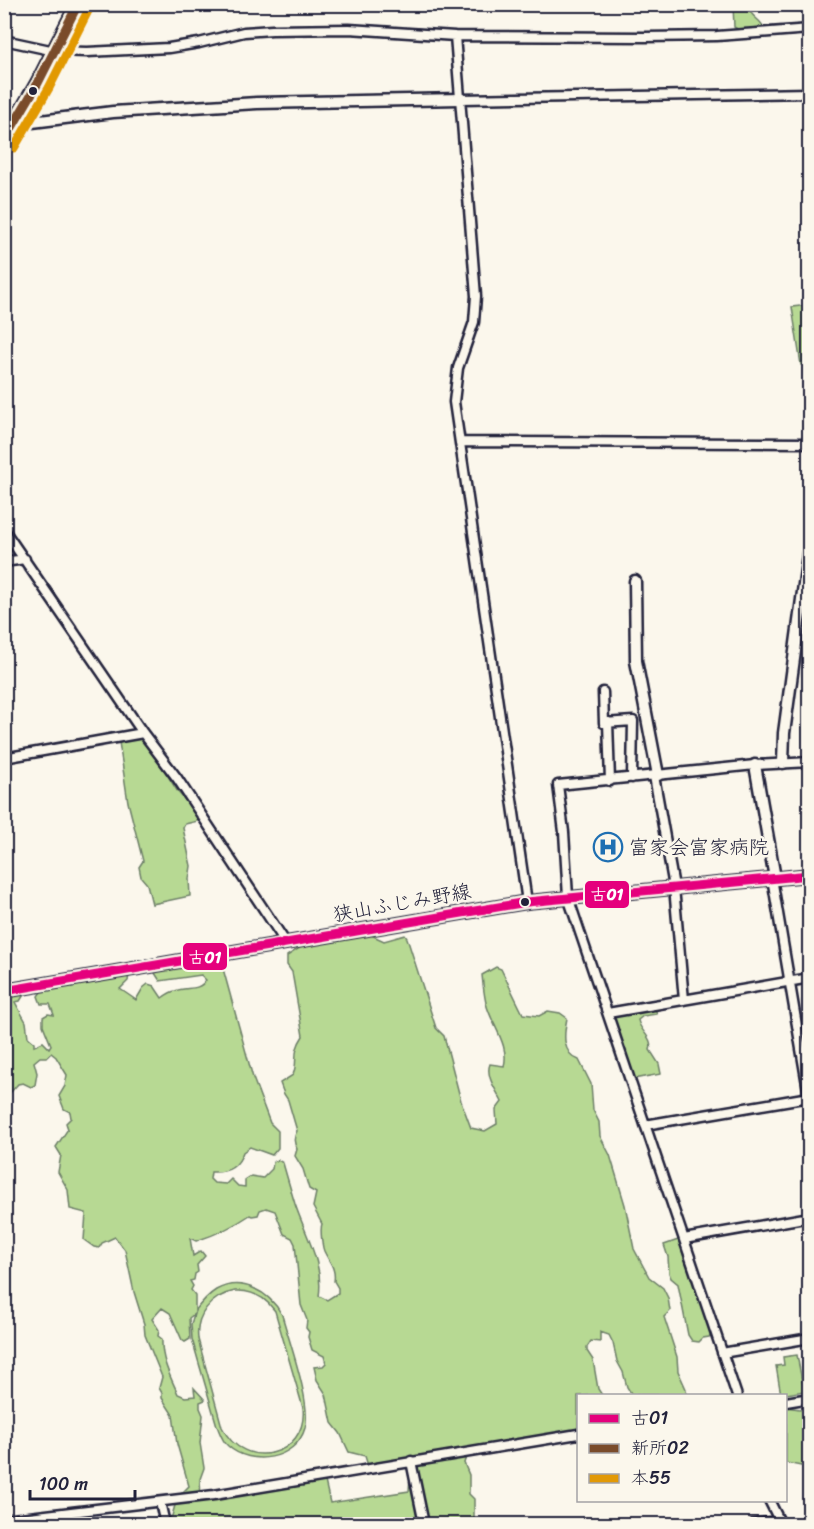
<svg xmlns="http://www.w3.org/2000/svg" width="814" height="1529" font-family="Sriracha,'Klee One',sans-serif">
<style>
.green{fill:#b7d993;stroke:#6c7e67;stroke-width:1.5;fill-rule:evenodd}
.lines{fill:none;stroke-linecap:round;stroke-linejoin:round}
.minor-casing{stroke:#22223b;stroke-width:13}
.tertiary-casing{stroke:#22223b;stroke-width:15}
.secondary-casing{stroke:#22223b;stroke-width:16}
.primary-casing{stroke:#22223b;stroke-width:18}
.minor{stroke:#fbf7ec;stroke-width:8}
.tertiary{stroke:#fbf7ec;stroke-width:10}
.secondary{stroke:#fbf7ec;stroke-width:12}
.primary{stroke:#fdde96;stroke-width:14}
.bus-1-casing{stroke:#fbf7ec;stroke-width:14}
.bus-2-casing{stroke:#fbf7ec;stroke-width:14}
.bus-3-casing{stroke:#fbf7ec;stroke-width:14}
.bus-1{stroke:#e5007d;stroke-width:9}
.bus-2{stroke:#7a4b2a;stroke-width:9}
.bus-3{stroke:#e29906;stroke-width:9}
.bus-dot{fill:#22223b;stroke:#fbf7ec;stroke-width:2}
.labels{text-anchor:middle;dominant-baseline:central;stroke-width:5;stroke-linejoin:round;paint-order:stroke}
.poi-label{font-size:20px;fill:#22223b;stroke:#fbf7ec;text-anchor:start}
.street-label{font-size:20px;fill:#22223b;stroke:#fbf7ec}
.line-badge{stroke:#fbf7ec;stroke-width:2}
.badge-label{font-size:16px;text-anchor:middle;font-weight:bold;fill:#fff}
</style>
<rect width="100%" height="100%" fill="#fbf7ec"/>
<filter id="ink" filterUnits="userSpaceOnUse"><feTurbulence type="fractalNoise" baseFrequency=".0167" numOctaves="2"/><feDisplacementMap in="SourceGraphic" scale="12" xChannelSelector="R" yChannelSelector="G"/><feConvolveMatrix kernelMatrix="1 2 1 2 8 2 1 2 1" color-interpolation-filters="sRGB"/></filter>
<g filter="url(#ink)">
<!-- green -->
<path class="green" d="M733,5H747C751,19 762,19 764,29L741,31L734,27Z
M809,305V364L801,365L792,307Z
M142,735L178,792L197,814L198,821L185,824L183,828L191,866L189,879L190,896L152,904L147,884L141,877L139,867L143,861L128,802L119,742Z
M369,934L384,941L405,935L407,938L436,1028L444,1036L461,1101L471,1128L485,1131L497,1124L496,1110L502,1102C497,1091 485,1076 490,1064L504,1066C510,1045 491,1024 486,1003C484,994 483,985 482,975L496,967L501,969L523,1014L539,1016L548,1011L560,1013L567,1018C564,1033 561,1053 579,1060L591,1084L593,1110L599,1122L600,1136L610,1155L625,1205L634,1249L649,1277L663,1288L668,1298L670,1311L664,1317L677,1357L678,1371L686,1389V1395H632L627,1387L623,1372L617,1361L613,1343L609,1335L600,1332V1342L591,1341L587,1347V1351L593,1360L598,1389L602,1395L578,1396V1431L489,1445L480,1451L466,1457L464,1463L469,1475V1494L474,1499V1520L454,1524H337L368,1519L323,1524H167L168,1519L172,1516L177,1498L189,1486L177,1444L173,1415L162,1398V1393L159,1388L162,1377L145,1335L144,1324L134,1292L125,1250L115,1237L102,1243L99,1248L94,1247L84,1240L86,1213L70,1209L68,1190L58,1172L61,1155L56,1147L68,1129L66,1123L71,1118L70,1112L64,1109L59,1096L65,1086L67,1075L56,1057L51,1053L47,1057H40L34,1062L37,1073L35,1085L31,1087L23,1083L18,1084L10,1093L5,1092L4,996L27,990L20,1001L15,1002L26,1022L28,1037L34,1042V1046L43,1042L49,1048L51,1045L43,1025V1017L48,1014L54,1015L50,1004H41L38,996L44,988L129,974L128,981L120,989L136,1000L143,988L148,984L154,986L162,998C166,995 170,992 175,991C187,986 198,992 206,980L201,975L160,981L155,973L156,969L218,961L222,965L253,1078L270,1123L278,1131V1148L272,1155L250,1147L243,1152C238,1168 227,1173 211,1172L210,1179L214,1183L226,1184L231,1179L238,1186L245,1187V1180L251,1176L263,1178L272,1169L273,1162L278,1160L283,1163C287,1177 291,1191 295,1204C305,1234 324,1264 319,1296L327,1300L338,1293V1288L334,1281C336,1269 330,1263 325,1253C322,1249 320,1228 322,1224L313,1207L316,1193L309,1189L303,1169L295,1156L297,1149C294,1143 293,1138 297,1131L288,1100L284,1094L280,1083L293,1075C299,1059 291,1054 303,1036L292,972L287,965V956L307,943ZM266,1208L275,1211L284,1234L292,1238L295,1244L301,1305L307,1320L306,1328L309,1332L308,1337L312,1350L324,1356L326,1363L323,1366L314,1367L317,1380L326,1394L332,1423L340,1433L349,1452L365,1456L368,1466L420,1456V1461L410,1476L409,1491L330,1503L325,1481L201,1499L200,1479L204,1468L200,1443L203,1415L200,1408V1402L205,1400L194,1388L195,1396L185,1397L178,1394C170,1376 161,1359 162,1339L158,1336L159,1330L152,1319L162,1308L170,1313L182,1340L185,1342L190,1339L189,1318L194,1314L191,1324L192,1339L217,1426C220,1433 222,1441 228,1446C251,1467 296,1460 305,1428C312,1404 289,1341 282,1315C269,1291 241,1276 216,1290C208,1295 201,1303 195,1311V1295L191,1290L193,1286L190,1281L194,1280L195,1274L198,1272L197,1265L205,1256L201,1251L193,1256L190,1238L196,1241C215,1235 234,1226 250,1215L252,1216L258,1215L260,1210ZM235,1291C252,1290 265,1297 275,1311L303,1408C308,1456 244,1473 222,1427L198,1339C195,1315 211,1296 235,1291Z
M655,1008L657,1014L643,1016L638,1020C640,1032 654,1038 650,1050L659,1064L661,1074L634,1079L612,1018L618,1013L631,1010L635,1013L641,1010Z
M681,1239L706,1310V1320L709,1321L713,1331L709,1337L703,1338L699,1342L692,1341L688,1335L678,1284L671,1278L669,1273L668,1257L664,1245Z
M797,1355L804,1391L781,1395L776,1366L784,1365L783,1357Z
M786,1407L800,1409L804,1412V1417L809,1427V1449L805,1452L809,1456V1465L801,1466L786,1463Z"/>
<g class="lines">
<!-- minor casing -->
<g class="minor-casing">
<path id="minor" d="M455,36L476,296L474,322L458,368L454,402L527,902
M4,40L55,51L87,52L169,48L199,43L244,32L272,30L349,29L455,36L645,37L717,36L810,29
M461,99L810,93
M460,442L810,443
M4,530L143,733L177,778L286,943
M4,562L25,559
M603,692L604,723L633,721L632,778
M608,722L610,781
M4,758L143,733
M654,776L674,887L684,1000
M772,878L810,1102
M608,1013L810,978
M645,1125L809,1097
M684,1239L810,1217
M722,1353L810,1338
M737,1396L568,897L564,832L558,785L755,765L810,762
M786,1402L810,1398
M411,1461L424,1524
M769,1500L781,1524
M160,1502L165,1524
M4,1520L214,1495L578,1434
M754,1524L779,1521"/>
</g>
<!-- tertiary casing -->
<g class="tertiary-casing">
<path id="tertiary" d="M16,124L113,112L257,103L461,99
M635,581L636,661L658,775
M783,763L784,733L809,547
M755,765L775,878"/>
</g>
<!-- secondary casing -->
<g class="secondary-casing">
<path id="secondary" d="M4,991L527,902L810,875"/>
</g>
<!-- primary casing -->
<g class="primary-casing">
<path id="primary" d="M4,142L38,83L78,4"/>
</g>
<!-- minor -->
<use href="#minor" class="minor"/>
<!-- tertiary -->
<use href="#tertiary" class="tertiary"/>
<!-- secondary -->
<use href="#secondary" class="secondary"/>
<!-- primary -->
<use href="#primary" class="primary"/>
<!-- bus-1 casing -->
<g class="bus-1-casing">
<path id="bus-1" d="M4,991L527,902L810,875"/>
</g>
<!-- bus-2 casing -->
<g class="bus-2-casing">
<path id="bus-2" d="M4,141L38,83L78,4"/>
</g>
<!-- bus-3 casing -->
<g class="bus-3-casing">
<path id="bus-3" d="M14,148L49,88L89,9"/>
</g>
<!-- bus-1 -->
<use href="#bus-1" class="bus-1"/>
<!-- bus-2 -->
<use href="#bus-2" class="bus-2"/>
<!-- bus-3 -->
<use href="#bus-3" class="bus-3"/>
</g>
</g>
<!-- icons -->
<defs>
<g id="hospital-ring" transform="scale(1.5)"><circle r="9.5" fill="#fbf7ec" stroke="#1f6fb2" stroke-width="1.5"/><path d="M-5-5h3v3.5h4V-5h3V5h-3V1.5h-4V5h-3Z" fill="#1f6fb2"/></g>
</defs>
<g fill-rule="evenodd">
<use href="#hospital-ring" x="608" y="847"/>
</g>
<!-- markers -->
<g class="bus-dot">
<circle cx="33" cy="91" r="5"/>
<circle cx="525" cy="902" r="5"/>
</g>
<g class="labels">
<!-- poi labels -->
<g class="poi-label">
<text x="629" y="847">富家会富家病院</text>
</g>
<!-- street labels -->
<g class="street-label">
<text transform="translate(402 903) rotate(-10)">狭山ふじみ野線</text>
</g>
</g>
<g class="line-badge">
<rect x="584" y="880" width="46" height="29" rx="6" fill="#e5007d"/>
<rect x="182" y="942" width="46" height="29" rx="6" fill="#e5007d"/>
</g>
<g class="badge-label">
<text x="607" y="900">古01</text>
<text x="205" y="963">古01</text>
</g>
<!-- margin -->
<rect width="814" height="1529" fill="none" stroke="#fbf7ec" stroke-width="24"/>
<rect x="12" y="12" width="790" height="1505" fill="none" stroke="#22223b" stroke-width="2" filter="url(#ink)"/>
<!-- legend -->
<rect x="577" y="1394" width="210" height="108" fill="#fbf7ec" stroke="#a4a2a5" stroke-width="1.5"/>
<rect x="589" y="1414" width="30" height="9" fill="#e5007d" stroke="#a4a2a5" stroke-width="1.5"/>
<text x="631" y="1424" font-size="18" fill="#22223b">古01</text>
<rect x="589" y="1444" width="30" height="9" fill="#7a4b2a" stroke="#a4a2a5" stroke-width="1.5"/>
<text x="631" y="1454" font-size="18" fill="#22223b">新所02</text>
<rect x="589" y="1474" width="30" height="9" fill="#e29906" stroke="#a4a2a5" stroke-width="1.5"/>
<text x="631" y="1484" font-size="18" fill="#22223b">本55</text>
<!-- scale -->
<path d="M30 1490v9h105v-9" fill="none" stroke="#22223b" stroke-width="3"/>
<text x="39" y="1490" font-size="18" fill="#22223b" stroke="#fbf7ec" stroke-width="4.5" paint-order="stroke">100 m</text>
</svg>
